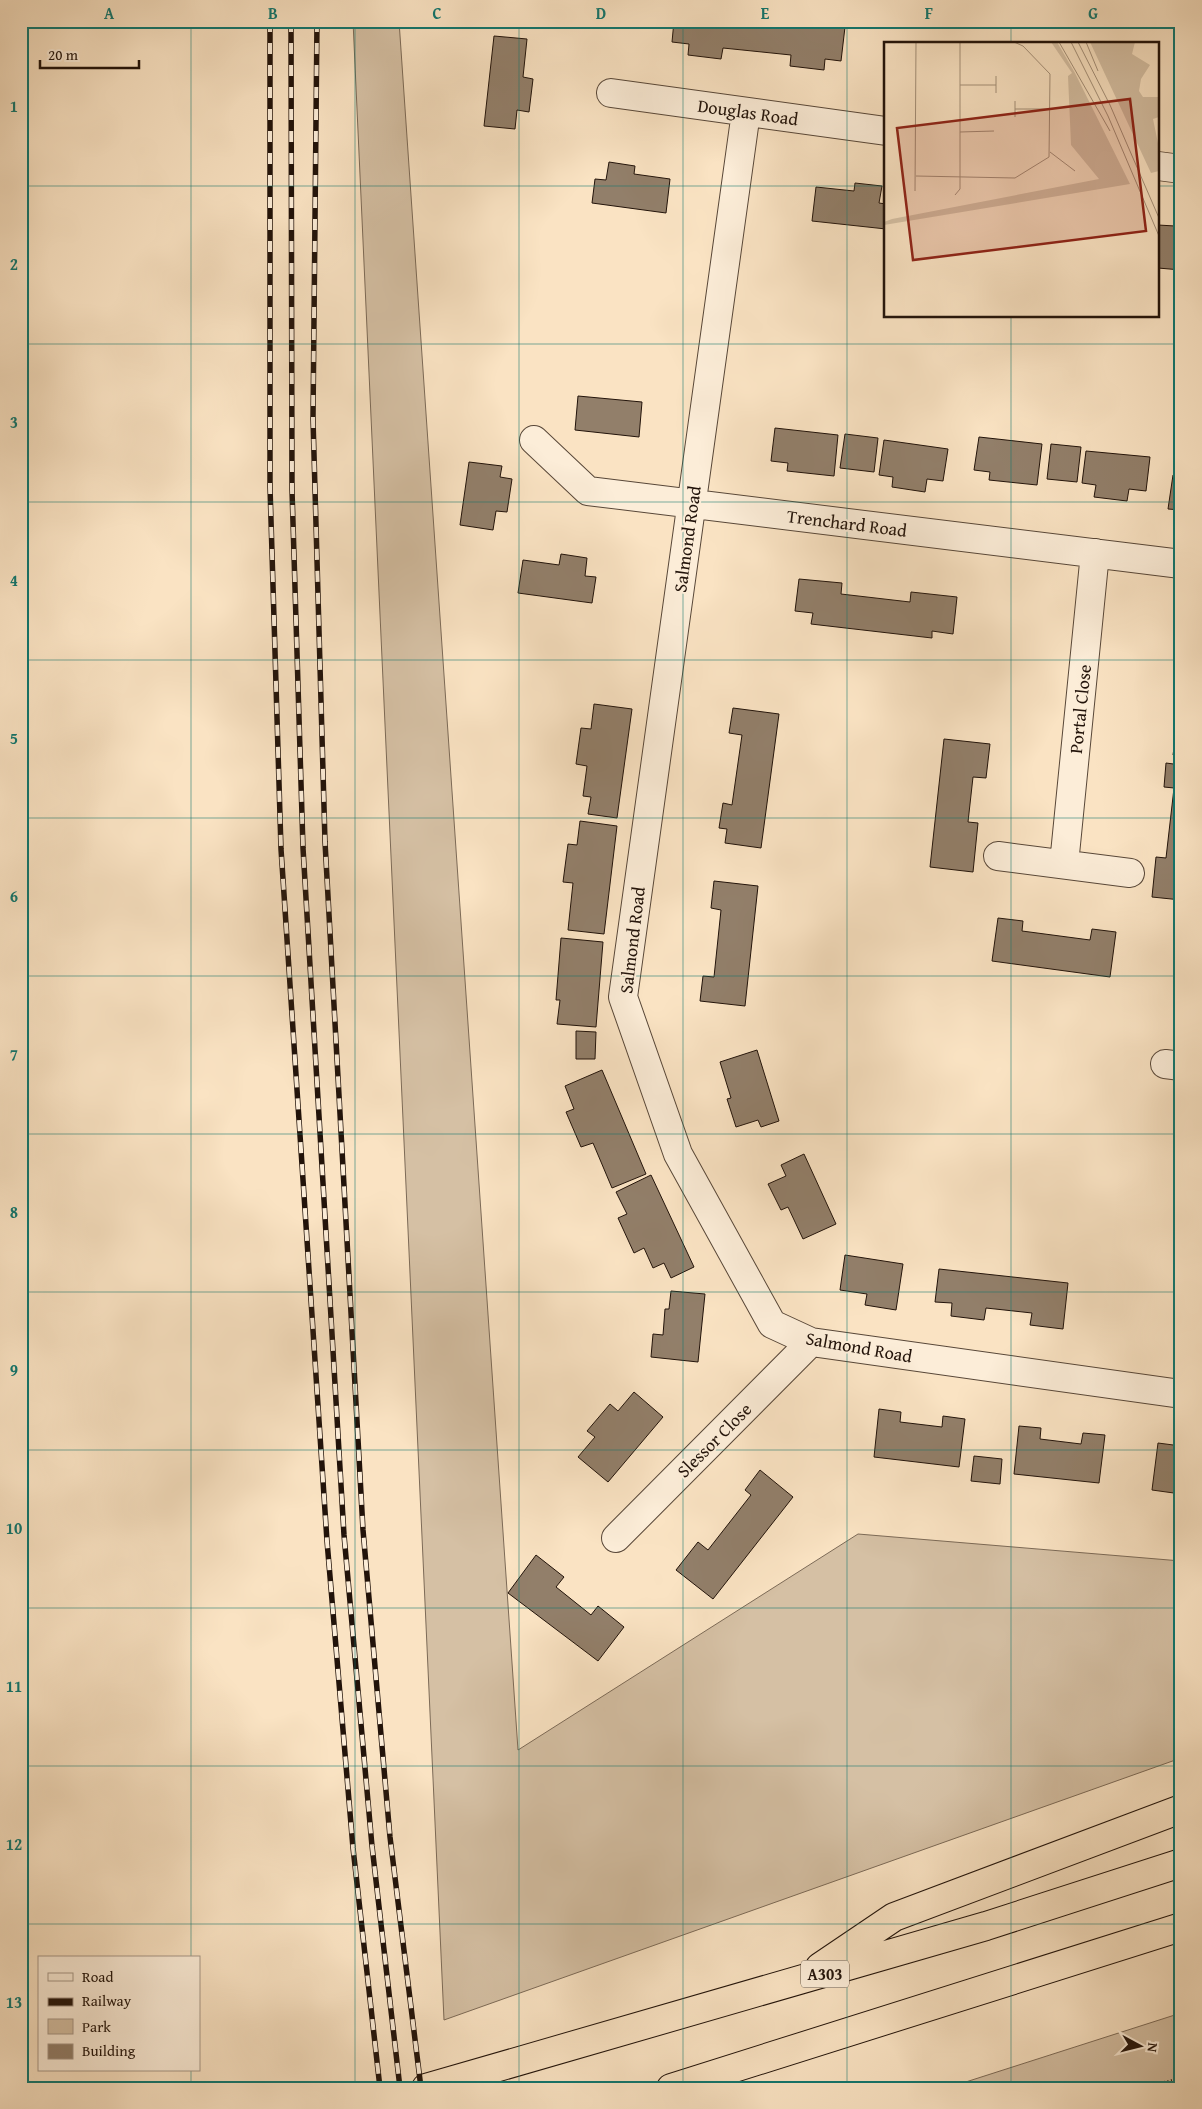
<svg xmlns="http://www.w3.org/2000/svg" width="1202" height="2109" font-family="'Gentium Book Plus',serif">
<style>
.green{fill:#d5c0a4;stroke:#7c6a57}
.building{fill:#927f6a;stroke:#22130a}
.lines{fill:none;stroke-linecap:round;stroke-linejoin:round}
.minor-casing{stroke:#584738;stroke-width:30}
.trunk-casing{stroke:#22130a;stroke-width:30}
.path{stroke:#22130a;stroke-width:3;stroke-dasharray:1 2.5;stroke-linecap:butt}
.minor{stroke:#fcedd8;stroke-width:28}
.trunk{stroke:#fae3c3;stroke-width:28}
.rail-casing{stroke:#22130a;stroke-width:5.5}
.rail{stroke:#fcedd8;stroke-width:4;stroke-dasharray:11;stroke-linecap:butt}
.grid{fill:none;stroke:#0f766e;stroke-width:1;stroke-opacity:0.55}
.labels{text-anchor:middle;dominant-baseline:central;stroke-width:4;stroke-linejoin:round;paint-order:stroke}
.shield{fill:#fcedd8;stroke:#635448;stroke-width:1}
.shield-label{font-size:16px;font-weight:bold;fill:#22130a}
.street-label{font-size:18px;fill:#22130a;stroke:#fcedd8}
.inset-road{fill:none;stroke:#a49079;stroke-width:1}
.view{fill:#8f2418;fill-opacity:0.15;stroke:#8f2418;stroke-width:2.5}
.inset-edge{fill:none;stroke:#22130a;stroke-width:2.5}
.neatline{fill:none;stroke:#0f766e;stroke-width:2}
.grid-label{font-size:16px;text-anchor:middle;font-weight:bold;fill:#0f766e}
</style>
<rect width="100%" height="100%" fill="#fae3c3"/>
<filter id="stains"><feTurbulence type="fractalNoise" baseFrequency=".004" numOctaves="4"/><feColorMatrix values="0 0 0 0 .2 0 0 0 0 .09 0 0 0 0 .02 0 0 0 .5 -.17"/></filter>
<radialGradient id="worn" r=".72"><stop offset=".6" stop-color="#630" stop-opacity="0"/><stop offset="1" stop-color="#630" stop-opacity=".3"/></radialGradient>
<!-- green -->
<path class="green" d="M353,21H399L518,1750L858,1534L1181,1561V1758L444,2020Z
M1181,2013V2088H947Z"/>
<!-- building -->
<path class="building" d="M674,21H795L845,27L841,61L825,59L824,70L790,66L791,55L723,48L721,59L688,55L689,44L672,42Z
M494,36L527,39L523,77L533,79L529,112L517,110L515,129L484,126Z
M609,162L635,166L634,174L670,179L666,213L592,203L595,179L606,180Z
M855,183L882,186L879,203L886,204V229L812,221L816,187L854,191Z
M1158,225L1175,226L1174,236H1181V270L1158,268Z
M578,396L642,402L639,437L575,430Z
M775,428L838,435L834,476L787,471L788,463L771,461Z
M845,434L878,438L874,472L840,468Z
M979,437L1042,444L1037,485L989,480L990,472L974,470Z
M884,440L948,449L943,481L927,479L925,492L892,487L893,477L879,475Z
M1051,444L1081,447L1077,482L1047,479Z
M1086,451L1150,457L1146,491L1129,489L1127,501L1094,497L1096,485L1082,483Z
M469,462L502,466L500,477L512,479L507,512L496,511L493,530L460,525Z
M1173,475L1181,476V510L1168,509Z
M561,554L587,558L585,576L596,577L592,603L518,593L523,560L559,565Z
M799,579L842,583L841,594L910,602L911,592L957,597L953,634L932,631V638L811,624L813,613L795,611Z
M594,704L632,709L617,818L588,814L591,797L583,796L587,766L576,764L581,728L591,729Z
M733,708L779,714L761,848L725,843L727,829L719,828L723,803L732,805L742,735L729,733Z
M944,739L990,744L986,778L973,777L968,822L978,823L973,872L930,867Z
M1175,741H1181V756L1173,755Z
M1166,763L1181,765V900L1152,897L1156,857L1166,858L1174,788L1164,787Z
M580,821L617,826L604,934L568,930L573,883L563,882L568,844L577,845Z
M714,881L758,886L745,1006L700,1001L703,976L714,977L721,910L711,908Z
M998,918L1023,921L1022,931L1090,940L1092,929L1116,932L1110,977L992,961Z
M561,938L603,942L596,1027L557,1024L560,1000H556Z
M576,1031L596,1032L595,1059H576Z
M757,1050L779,1121L761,1127L758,1120L736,1127L727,1099L731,1098L720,1062Z
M602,1070L646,1174L612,1188L593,1143L581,1147L566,1112L574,1109L565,1086Z
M804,1154L836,1224L803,1239L788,1207L781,1210L768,1184L786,1176L781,1165Z
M651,1175L694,1267L671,1278L664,1263L653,1268L644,1248L634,1253L618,1218L627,1214L616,1192Z
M845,1255L903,1264L896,1310L865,1305L867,1294L840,1290Z
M939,1269L1068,1283L1063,1329L1030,1325L1032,1313L986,1308L984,1320L951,1316L952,1303L935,1302Z
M671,1291L705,1294L698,1362L651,1357L653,1334L663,1335L665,1309H669Z
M634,1392L663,1417L608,1482L578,1457L595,1437L587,1431L610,1404L618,1411Z
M879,1409L901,1412L900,1422L942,1427L943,1416L965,1419L959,1467L874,1457Z
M1019,1426L1041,1428L1040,1439L1081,1444L1083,1433L1105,1435L1099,1483L1014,1474Z
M1158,1443L1181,1446V1494L1152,1490Z
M974,1456L1002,1459L1000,1484L971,1481Z
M760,1470L793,1497L713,1599L676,1570L698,1542L708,1550L751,1495L745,1490Z
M536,1555L564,1577L556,1587L591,1615L598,1606L624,1627L598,1661L508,1593Z"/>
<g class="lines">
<!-- minor casing -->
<g class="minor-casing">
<path id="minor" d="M611,93L886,131
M746,112L623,997L678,1154L772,1324L811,1342L1181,1394
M1158,166L1181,169
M534,440L588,491L1181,564
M998,856L1130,873
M1064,864L1095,553
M1165,1064L1181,1066
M616,1538L811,1342"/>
</g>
<!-- trunk casing -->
<g class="trunk-casing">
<path id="trunk" d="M820,1967L894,1917L1181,1809
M426,2088L986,1926L1181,1863
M671,2088L1181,1927"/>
</g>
<!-- path -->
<path class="path" d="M1144,2088L1181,2078"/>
<!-- minor -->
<use href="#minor" class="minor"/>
<!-- trunk -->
<use href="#trunk" class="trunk"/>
<!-- rail casing -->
<g class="rail-casing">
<path id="rail" d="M270,21V487L281,849L327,1541L353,1848L380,2088
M291,21L292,490L303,848L344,1535L372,1846L400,2088
M317,21L313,419L325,842L363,1530L390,1837L421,2088"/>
</g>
<!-- rail -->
<use href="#rail" class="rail"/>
</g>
<!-- grid -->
<path class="grid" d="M191,21V1958M355,21V2088M519,21V2088M683,21V2088M847,21V2088M1011,21V44M21,186H886M1158,186H1181M1011,316V2088M21,344H1181M21,502H1181M21,660H1181M21,818H1181M21,976H1181M21,1134H1181M21,1292H1181M21,1450H1181M21,1608H1181M21,1766H1181M21,1924H1181M191,2070V2088"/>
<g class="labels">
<!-- shield labels -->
<rect class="shield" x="801" y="1960.5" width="48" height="27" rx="4"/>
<g class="shield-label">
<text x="825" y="1974">A303</text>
</g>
<!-- street labels -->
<g class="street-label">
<text transform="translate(748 112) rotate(8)">Douglas Road</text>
<text transform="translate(847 523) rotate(7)">Trenchard Road</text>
<text transform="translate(687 539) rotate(-82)">Salmond Road</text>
<text transform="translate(1080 709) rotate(-84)">Portal Close</text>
<text transform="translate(632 940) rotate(-83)">Salmond Road</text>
<text transform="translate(859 1347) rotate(10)">Salmond Road</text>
<text transform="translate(714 1440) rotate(-45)">Slessor Close</text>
</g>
</g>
<!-- overview -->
<g transform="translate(884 42)">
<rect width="275" height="275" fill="#fae3c3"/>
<path d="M167,0H173L191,31L246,142L0,183V180L8,177L215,137L187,103L184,34L188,31ZM206,0H251L248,12L266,23L257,37L255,49L259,55H275V75L269,77L275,106V129L267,131Z" fill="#d5c0a4"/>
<path class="inset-road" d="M175,0L226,89M187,0L224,74L275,194M194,0L226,63L275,176M202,0L214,29M112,34V51M76,43H112M131,59V75M131,67H167M76,90L110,89M166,110L191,129M32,134L131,136L165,115L166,32L139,4L130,0M31,149L32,0M71,153L76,147V0"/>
<path class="view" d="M246,57L262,189L29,218L13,86Z"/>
<rect width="275" height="275" class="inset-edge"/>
</g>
<!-- margin -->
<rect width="1202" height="2109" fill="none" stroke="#fae3c3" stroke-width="55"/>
<!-- legend -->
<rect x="38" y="1956" width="162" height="115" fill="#fcedd8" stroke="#a59686"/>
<rect x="48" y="1973" width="25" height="8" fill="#fcedd8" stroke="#a59686"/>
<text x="82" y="1982" font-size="15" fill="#22130a">Road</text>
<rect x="48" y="1998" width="25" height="8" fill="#22130a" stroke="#a59686"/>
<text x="82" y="2006" font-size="15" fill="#22130a">Railway</text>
<rect x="48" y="2019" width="25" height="15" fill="#d5c0a4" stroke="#a59686"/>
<text x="82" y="2032" font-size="15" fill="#22130a">Park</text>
<rect x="48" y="2044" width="25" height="15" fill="#927f6a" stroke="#a59686"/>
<text x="82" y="2056" font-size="15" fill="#22130a">Building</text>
<!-- north arrow -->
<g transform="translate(1140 2046) rotate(97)" stroke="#fcedd8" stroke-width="4" paint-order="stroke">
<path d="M0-4L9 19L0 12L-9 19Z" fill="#22130a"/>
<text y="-8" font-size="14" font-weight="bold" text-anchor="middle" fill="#22130a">N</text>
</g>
<!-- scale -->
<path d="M40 60v8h99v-8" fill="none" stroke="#22130a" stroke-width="2.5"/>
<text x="48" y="60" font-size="15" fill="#22130a" stroke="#fcedd8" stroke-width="4" paint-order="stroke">20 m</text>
<rect x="28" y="28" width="1146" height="2054" class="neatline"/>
<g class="grid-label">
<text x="109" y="19">A</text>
<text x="273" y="19">B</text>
<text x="437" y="19">C</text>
<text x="601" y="19">D</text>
<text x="765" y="19">E</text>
<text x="929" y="19">F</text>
<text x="1093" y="19">G</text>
<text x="14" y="112">1</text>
<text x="14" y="270">2</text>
<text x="14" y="428">3</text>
<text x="14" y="586">4</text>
<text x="14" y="744">5</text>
<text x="14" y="902">6</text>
<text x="14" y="1060">7</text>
<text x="14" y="1218">8</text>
<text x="14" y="1376">9</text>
<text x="14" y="1534">10</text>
<text x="14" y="1692">11</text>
<text x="14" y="1850">12</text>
<text x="14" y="2008">13</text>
</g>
<rect width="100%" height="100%" filter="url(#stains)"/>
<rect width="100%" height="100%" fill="url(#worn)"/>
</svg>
